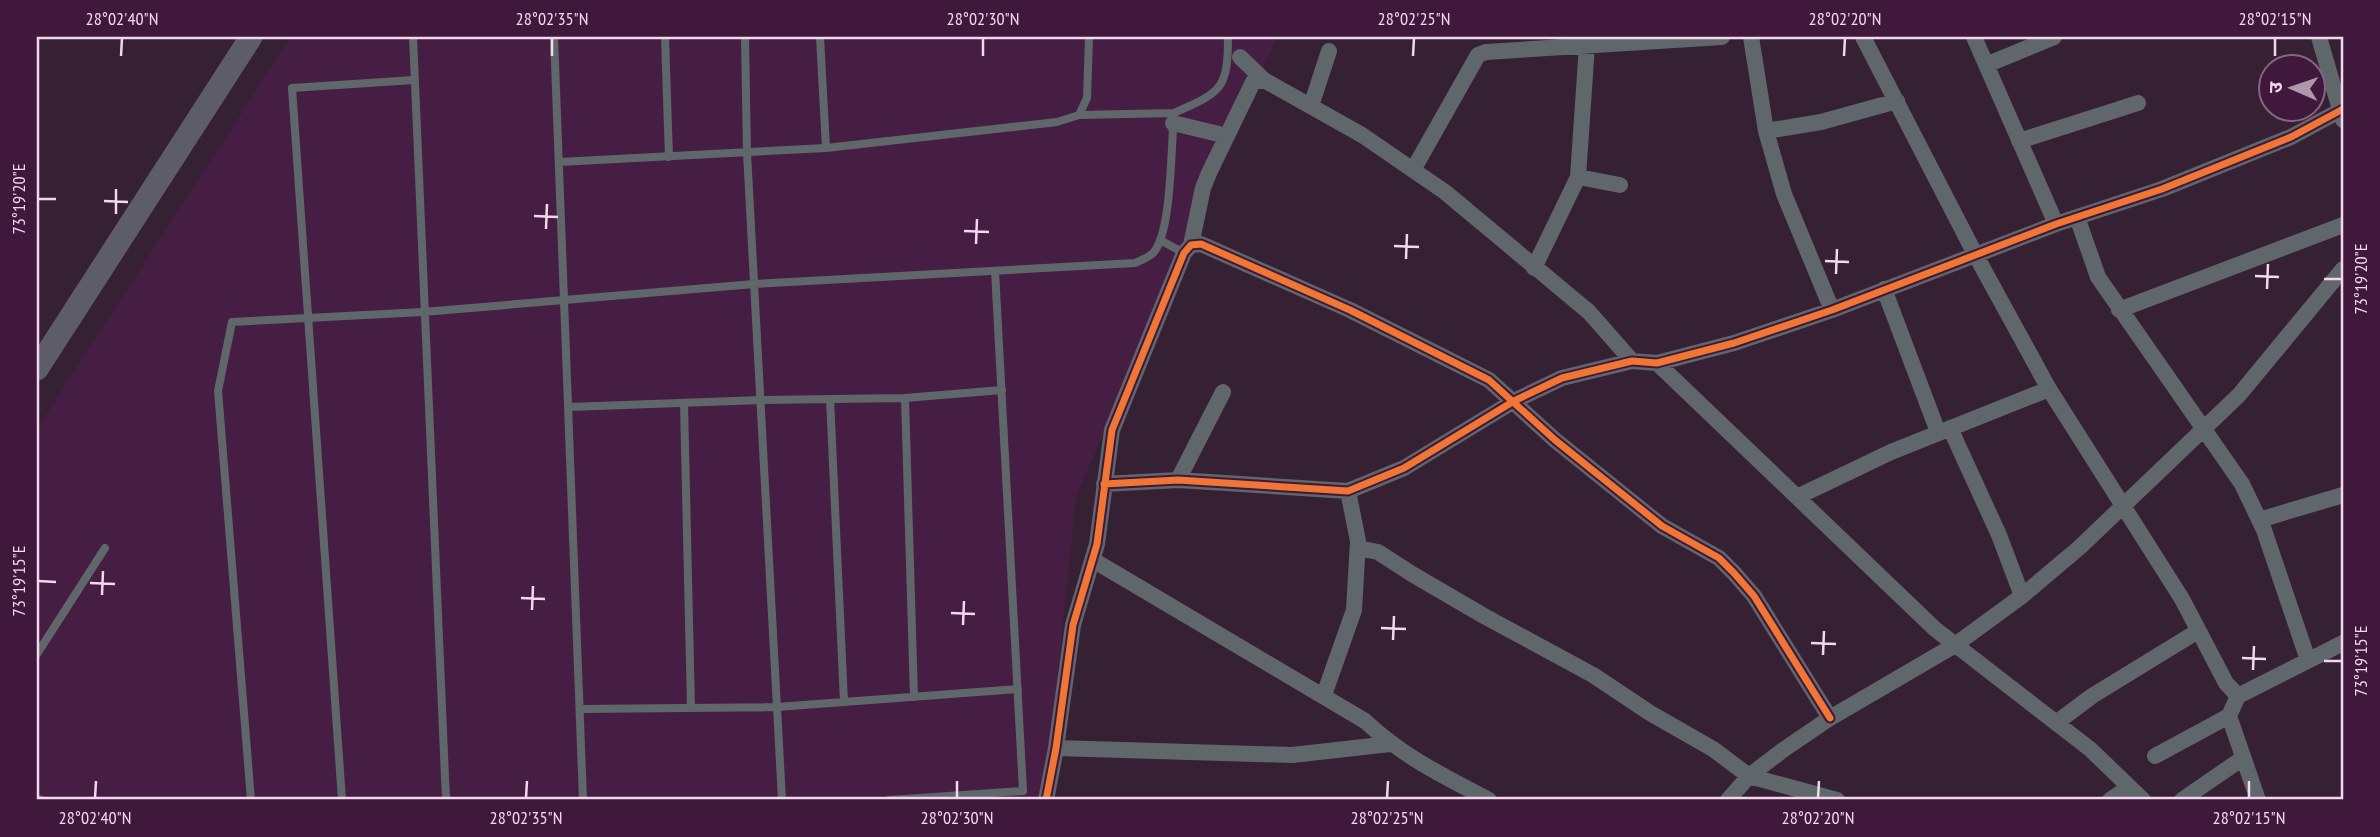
<svg xmlns="http://www.w3.org/2000/svg" width="2380" height="837" font-family="'PT Sans Narrow','Noto Sans Devanagari',sans-serif">
<style>
.built{fill:#461e43}
.lines{fill:none;stroke-linecap:round;stroke-linejoin:round}
.lane{stroke:#60676b;stroke-width:8}
.street{stroke:#60676b;stroke-width:16}
.secondary{stroke:#5d5d67;stroke-width:23}
.cycleway-casing{stroke:#3f183b;stroke-width:11}
.cycleway{stroke:#f07635;stroke-width:7}
.ticks{fill:none;stroke:#f1d8ed;stroke-width:2.5}
.neatline{fill:none;stroke:#f1d8ed;stroke-width:2.5}
.ticks-label{font-size:18px;text-anchor:middle;fill:#f1d8ed}
</style>
<rect width="100%" height="100%" fill="#362134"/>
<!-- built -->
<path class="built" d="M291,37H1756L1755,39H1276L1076,496L1045,800H37V429Z"/>
<g class="lines">
<!-- lane -->
<path class="lane" d="M413,37L446,800
M554,37L583,800
M665,37L669,157
M745,37L747,153L782,800
M820,37L826,148
M1079,115L1174,113
M559,162L826,148L1057,122L1079,115L1087,98L1089,37
M1160,240L1184,253
M905,398L914,697
M830,399L844,702
M684,404L691,708
M569,407L761,400L905,398L1002,390
M37,654L105,548
M581,709L777,707L1018,689
M37,799L42,800
M251,800L218,391L232,322L423,312L754,284L1135,263C1141,260 1150,257 1154,252C1172,230 1171,144 1174,113C1221,92 1228,90 1228,37
M342,800L292,88L414,80
M889,800L1023,791L995,271"/>
<!-- street -->
<path class="street" d="M1751,37L1766,131L1784,194L1832,310
M1863,37L1975,254L2049,389L2182,599L2226,683L2238,696
M1974,37L2056,224
M2319,37L2343,120
M1240,57L1264,80
M1986,65L2054,37
M1311,106L1329,51
M1173,123L1227,136
M1766,131L1821,122L1897,101
M2019,141L2138,103
M1413,170L1478,55L1486,52L1722,37
M1578,177L1587,45
M2077,217L2098,277L2242,484L2264,530L2308,660
M1191,245L1203,188L1209,173L1253,82L1264,80L1362,135L1445,192L1589,312L1632,361
M1534,268L1578,177L1620,185
M1884,289L1938,432
M2119,310L2343,225
M1657,363L1935,629L2090,749L2143,800
M1950,428L1999,535L2022,596
M1178,480L1223,392
M1104,484L1178,480L1348,491L1404,468L1514,401L1562,378L1632,361L1657,363L1734,343L1832,310L2056,224L2162,189L2291,137L2343,109
M1797,497L1891,452L2049,389
M2259,520L2343,495
M1358,548L1378,552L1412,574L1484,616L1593,675L1650,713L1713,749L1749,776L1837,800
M1093,560L1365,721C1405,758 1442,775 1489,800
M1324,695L1354,610L1358,541L1348,491
M2229,716L2258,800
M2056,723L2092,696L2198,631
M1056,748L1292,755L1390,744
M2155,756L2229,716L2238,696L2343,643
M1046,800L1056,748L1073,625L1097,544L1112,430L1184,253L1191,245L1201,244L1350,310L1489,380L1555,440L1662,526L1719,558L1734,573L1754,596L1830,718
M1728,800L1749,776L1783,750L1830,718L1955,645L2022,596L2080,547L2239,395L2343,269
M2110,800L2129,787
M2182,800L2243,758"/>
<!-- secondary -->
<path class="secondary" d="M37,369L251,37"/>
<!-- cycleway casing -->
<g class="cycleway-casing">
<path id="cycleway" d="M1104,484L1178,480L1348,491L1404,468L1514,401L1562,378L1632,361L1657,363L1734,343L1832,310L2056,224L2162,189L2291,137L2343,109
M1046,800L1056,748L1073,625L1097,544L1112,430L1184,253L1191,245L1201,244L1350,310L1489,380L1555,440L1662,526L1719,558L1734,573L1754,596L1830,718"/>
</g>
<!-- cycleway -->
<use href="#cycleway" class="cycleway"/>
</g>
<!-- ticks -->
<path class="ticks" d="M121,56L122,38M552,56V38M983,56V38M1413,56L1414,38M1844,56L1845,38M2275,56V38M38,199H56M104,201L128,202M116,214V189M534,216L558,217M546,229L547,204M964,231L989,232M976,244L977,219M1394,246L1419,247M1406,259L1407,234M1825,261L1849,262M1836,274L1837,249M2255,276L2279,277M2324,279H2342M2267,289L2268,264M38,581L56,582M90,583L115,584M102,595L103,571M521,598L545,599M532,610L533,586M951,613L975,614M963,625L964,601M1381,628L1406,629M1393,640L1394,616M1811,643L1836,644M1823,655L1824,631M2242,658L2266,659M2324,661H2342M2253,670L2254,646M95,798L96,781M526,798L527,781M957,798V781M1387,798L1388,781M1818,798L1819,781M2249,798V781"/>
<!-- border -->
<rect width="2380" height="837" fill="none" stroke="#3f183b" stroke-width="77"/>
<!-- north arrow -->
<g transform="translate(2292 88) rotate(272)"><circle r="33" fill="#3f183b" stroke="#866582" stroke-width="2"/>
<path d="M0-5L12 26L0 18L-12 26Z" fill="#b098ac"/>
<text y="-10" font-size="19" font-weight="bold" text-anchor="middle" fill="#f1d8ed">उ</text>
</g>
<rect x="38" y="38" width="2304" height="760" class="neatline"/>
<g class="ticks-label">
<text x="122" y="25">28°02'40"N</text>
<text x="552" y="25">28°02'35"N</text>
<text x="983" y="25">28°02'30"N</text>
<text x="1414" y="25">28°02'25"N</text>
<text x="1845" y="25">28°02'20"N</text>
<text x="2275" y="25">28°02'15"N</text>
<text transform="translate(19 199) rotate(-90)" y="6">73°19'20"E</text>
<text transform="translate(2361 279) rotate(-90)" y="6">73°19'20"E</text>
<text transform="translate(19 581) rotate(-90)" y="6">73°19'15"E</text>
<text transform="translate(2361 661) rotate(-90)" y="6">73°19'15"E</text>
<text x="95" y="824">28°02'40"N</text>
<text x="526" y="824">28°02'35"N</text>
<text x="957" y="824">28°02'30"N</text>
<text x="1387" y="824">28°02'25"N</text>
<text x="1818" y="824">28°02'20"N</text>
<text x="2249" y="824">28°02'15"N</text>
</g>
</svg>
